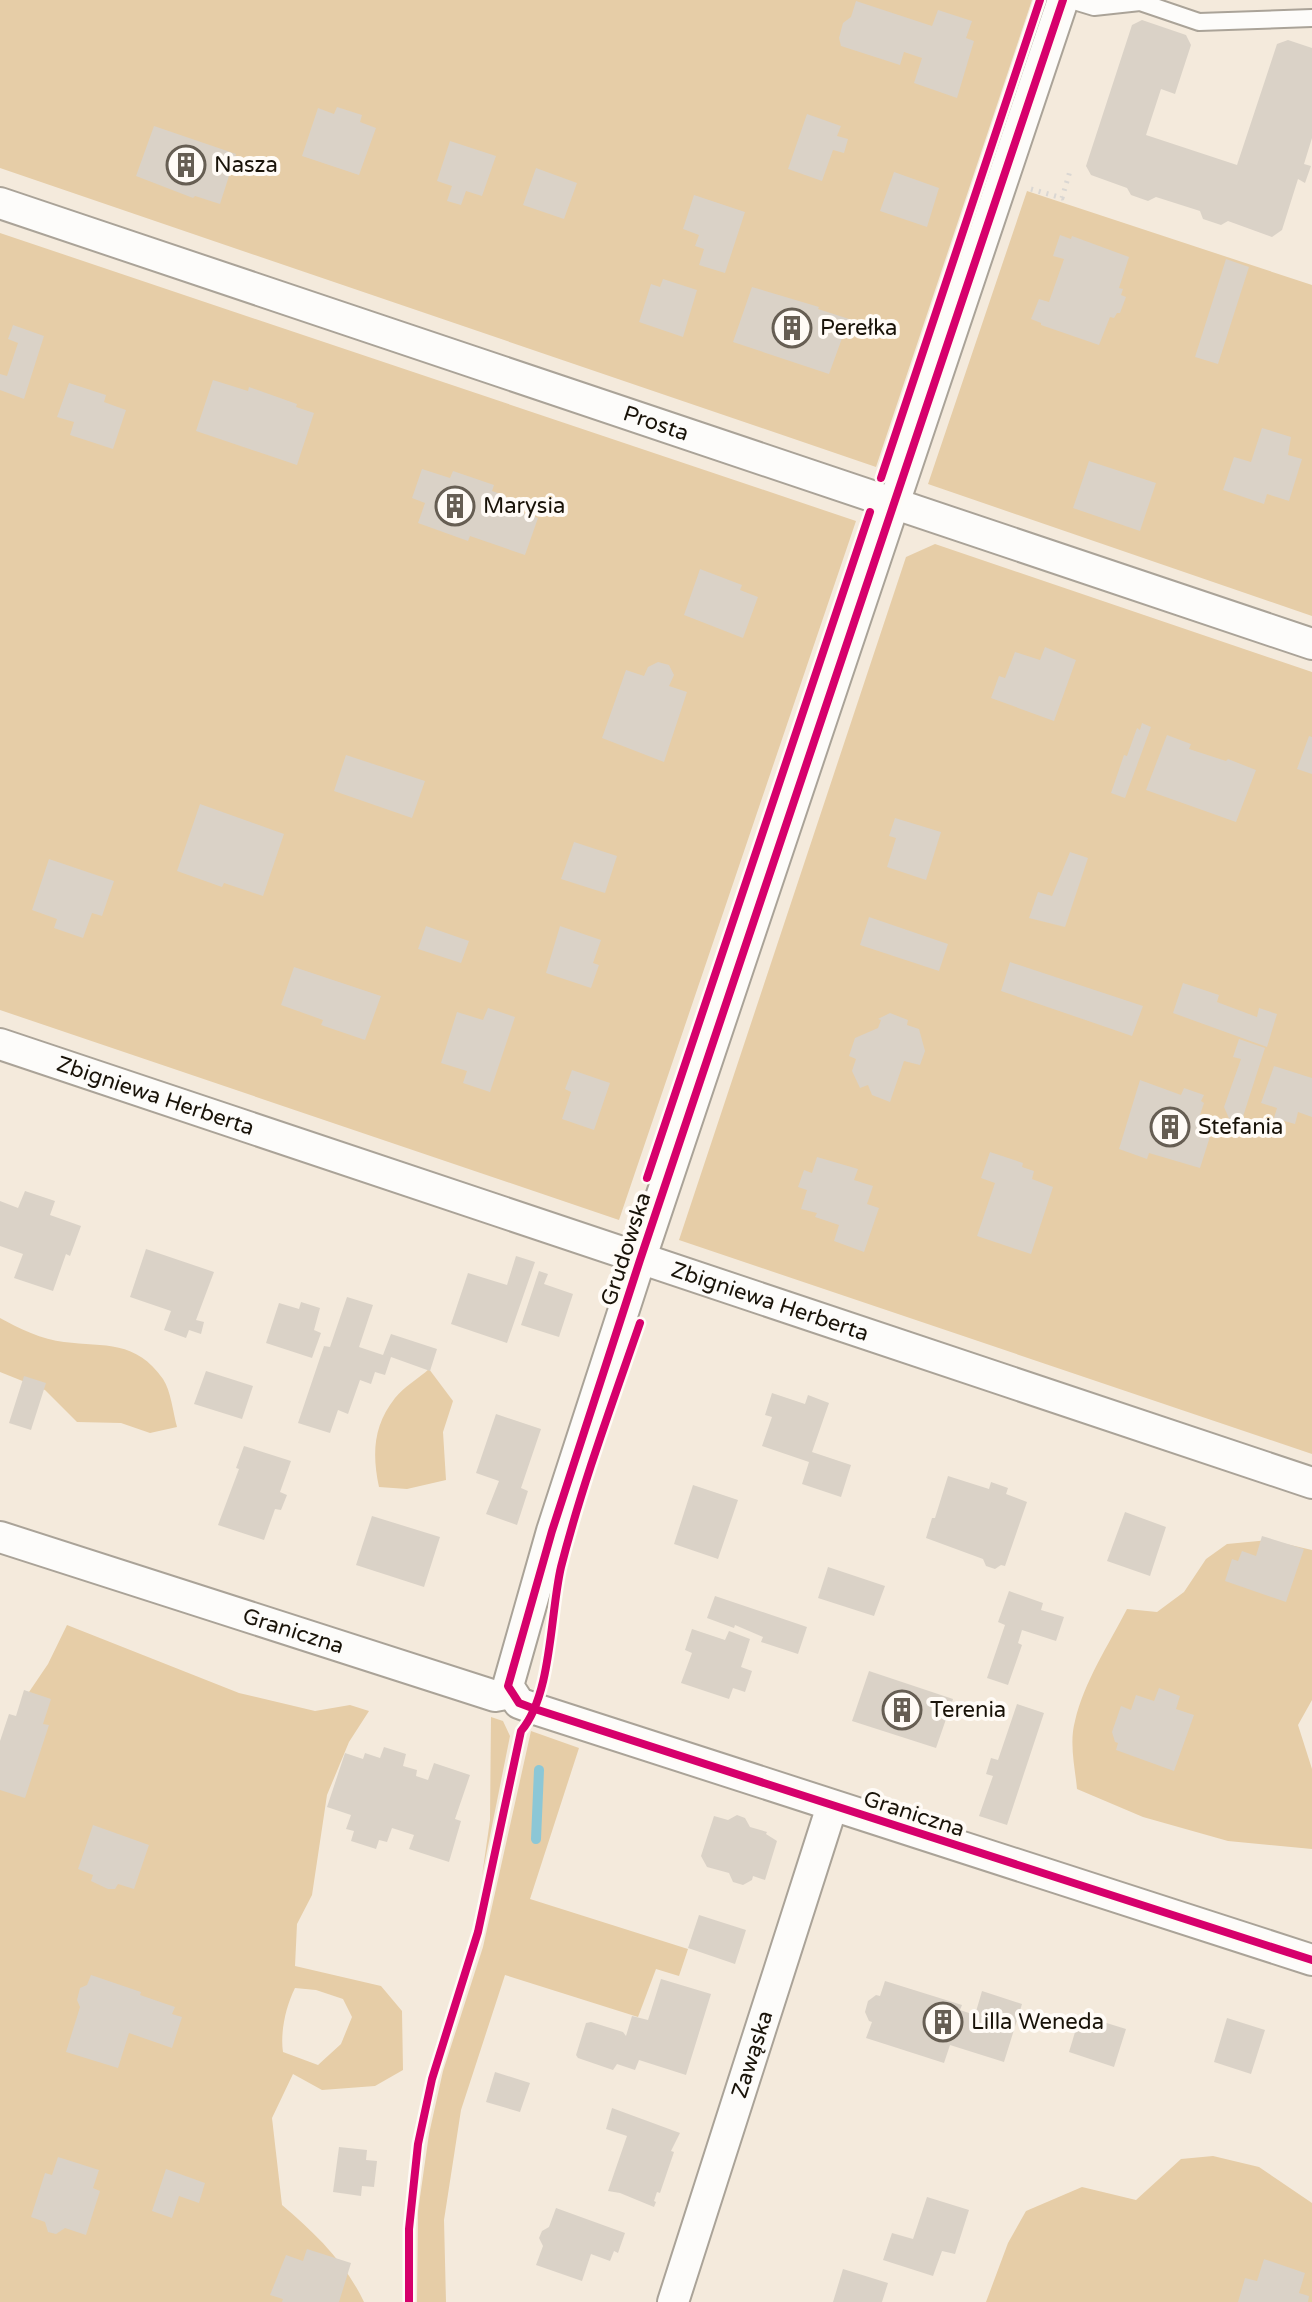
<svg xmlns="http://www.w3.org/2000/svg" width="1312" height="2302" font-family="'Varela Round',sans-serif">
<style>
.green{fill:#e6cda7;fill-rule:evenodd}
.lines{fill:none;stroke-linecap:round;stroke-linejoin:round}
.stream{stroke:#8cc7d6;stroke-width:10}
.building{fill:#dad2c7}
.service-casing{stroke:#aaa398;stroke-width:20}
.minor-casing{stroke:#aaa398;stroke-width:34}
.path{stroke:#dad7d3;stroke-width:5;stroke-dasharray:2 6;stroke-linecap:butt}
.service{stroke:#fdfcfa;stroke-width:16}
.minor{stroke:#fdfcfa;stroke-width:30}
.cycleway-casing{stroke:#fffbf6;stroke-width:13}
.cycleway{stroke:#d6006c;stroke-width:8}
.labels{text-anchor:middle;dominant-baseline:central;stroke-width:8;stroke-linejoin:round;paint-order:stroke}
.poi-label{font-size:22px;fill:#191309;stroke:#fffbf6;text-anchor:start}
.street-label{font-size:22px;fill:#191309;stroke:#fffbf6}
</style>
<rect width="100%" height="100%" fill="#f4eadc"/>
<!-- green -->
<path class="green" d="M0,0H1032L876,467L0,168Z
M1027,191L1312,285V616L928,484Z
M0,233L856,521L619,1220L0,1010Z
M935,544L1312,672V1454L679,1240L906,557Z
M0,1318C18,1328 43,1340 64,1342C105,1347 136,1340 163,1379C171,1391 173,1413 177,1427L150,1433L121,1423L77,1422L45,1390L0,1372Z
M429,1369L453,1401L443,1432L446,1480L407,1489L379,1487C372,1454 373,1426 395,1398C404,1387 419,1378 429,1369Z
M1269,1540L1312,1550V1700L1298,1725L1312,1769V1849L1228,1841L1143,1817L1077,1789C1075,1767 1069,1743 1075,1721C1084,1682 1109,1644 1127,1609L1157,1612L1184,1592L1206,1559L1227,1544Z
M67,1625L239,1693L315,1711L350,1705L369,1711L349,1742L327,1795L312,1895L297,1924L295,1966L381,1986L402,2011L403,2070L375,2086L322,2090L293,2074L272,2118L282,2205C315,2233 345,2262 364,2302H0V1760L27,1695L48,1664ZM295,1988L316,1990L343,1999L352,2017L341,2044L318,2065L283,2052C280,2032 286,2006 295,1988Z
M491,1717L503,1721L510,1736L482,1876L490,1820Z
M531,1731L579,1748L530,1899L688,1949L679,1976L656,1969L638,2017L505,1975L461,2110L444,2220L446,2302H417L418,2211L429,2134L443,2071L483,1947Z
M1213,2156L1259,2167L1312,2203V2302H986L1008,2243L1026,2211L1082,2187L1136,2200L1181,2159Z"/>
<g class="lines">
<!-- stream -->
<path class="stream" d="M536,1839L539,1770"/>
</g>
<!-- building -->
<path class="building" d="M856,1L932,26L938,10L972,21L966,38L974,41L957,98L914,83L922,58L904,52L900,65L841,46L839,38L843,23L851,17Z
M1142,20L1186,35L1191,45L1175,94L1161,89L1146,135L1237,165L1277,44L1288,40L1312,48V138L1304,164L1311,166L1305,183L1298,179L1282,230L1272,237L1228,221L1221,225L1203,219L1200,211L1156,197L1148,201L1131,195L1127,188L1091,175L1086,166L1132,25Z
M337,107L362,115L360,122L376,128L359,175L302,156L318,108L334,114Z
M807,114L841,126L837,136L848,139L844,153L833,150L822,181L788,169Z
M154,126L236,154L220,204L195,196L193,198L136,176Z
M450,141L496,156L482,196L466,191L461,205L447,201L452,186L437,181Z
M536,168L577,183L564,219L523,205Z
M894,172L939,188L927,227L880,211Z
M694,195L745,212L725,273L699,265L704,249L695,246L699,235L683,229Z
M1060,235L1071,239L1072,236L1129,257L1119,288L1123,289L1121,295L1126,297L1120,313H1117L1114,318L1110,317L1099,345L1041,325V323L1031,319L1039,299L1049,302L1064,259L1053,256Z
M1226,259L1249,267L1218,364L1195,357Z
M663,279L697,290L683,337L639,322L651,284L660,287Z
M752,287L819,307L818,309L849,319L829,374L733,342Z
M13,325L44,336L24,399L0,390V374L7,376L18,343L8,339Z
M213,380L248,391L249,387L297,404L296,407L314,413L297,465L196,431Z
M69,383L106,395L104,402L126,410L113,449L70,435L74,422L57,417Z
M1262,428L1291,437L1288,455L1302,459L1289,501L1267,494L1264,504L1223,490L1234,457L1251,462Z
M1089,461L1156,483L1140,531L1073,508Z
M422,469L450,478L453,471L494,485L492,491L506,496L502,506L538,518L525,555L470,536L468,541L418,523L425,503L412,498Z
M700,569L742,585L740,590L758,597L743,638L684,615Z
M1045,647L1076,660L1054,721L991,698L999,676L1005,678L1015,652L1040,660Z
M658,662L669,665L674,675L669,686L687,692L664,762L602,738L626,670L644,676L648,667Z
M1142,723L1151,727L1125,798L1111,793L1124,755L1127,756L1137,728L1140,730Z
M1167,735L1191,744L1189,749L1226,761L1228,759L1256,770L1236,822L1146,790Z
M1309,736L1312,737V774L1297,769Z
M346,755L425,781L412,818L334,791Z
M200,804L284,834L263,896L224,883L222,887L177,871Z
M895,818L941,832L926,880L887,867L896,838L889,836Z
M574,842L617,856L605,893L561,879Z
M1070,852L1088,858L1065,927L1029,918L1038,892L1052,896Z
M49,859L114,881L102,916L92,913L83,938L54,928L57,919L32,910Z
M869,917L948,944L939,971L860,945Z
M426,926L469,941L461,963L418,949Z
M560,926L601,940L593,963L599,965L591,988L546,973Z
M1010,962L1143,1006L1132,1036L1001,991Z
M294,967L381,996L365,1040L321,1025L323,1020L281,1005Z
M1183,983L1219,995L1217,1002L1257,1017L1259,1008L1277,1014L1267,1047L1173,1013Z
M488,1008L515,1017L490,1092L463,1083L467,1071L441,1063L457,1012L483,1020Z
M890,1013L908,1020L907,1025L919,1029L925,1051L920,1065L904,1061L890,1102L872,1095L868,1085L860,1088L852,1071L856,1059L849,1056L855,1038L878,1028L881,1020L878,1019Z
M1239,1039L1265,1048L1240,1126L1231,1123L1224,1107L1241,1059L1233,1057Z
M1274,1066L1312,1078V1117L1298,1112L1295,1124L1274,1118L1277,1108L1261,1103Z
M572,1070L610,1083L594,1130L562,1119L571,1092L565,1089Z
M1140,1080L1181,1095L1184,1088L1204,1095L1201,1101L1204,1103L1199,1118L1214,1124L1200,1168L1149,1153L1147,1159L1119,1149Z
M990,1152L1023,1163L1022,1167L1034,1171L1032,1179L1053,1187L1031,1254L977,1236L995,1183L981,1178Z
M817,1157L858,1169L854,1180L873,1186L867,1204L879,1208L864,1252L834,1241L839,1225L815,1217L817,1213L801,1209L807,1190L798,1187L804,1170L812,1173Z
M25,1191L55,1201L50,1215L81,1226L70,1256L66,1254L53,1291L14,1278L23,1254L0,1246V1201L18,1208Z
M146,1249L214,1272L196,1320L204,1322L201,1334L189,1330L186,1338L164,1330L171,1311L130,1297Z
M516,1256L535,1262L507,1343L451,1324L468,1273L507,1285Z
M539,1271L548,1274L544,1284L573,1294L559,1337L521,1325Z
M347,1297L373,1305L359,1347L383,1355L391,1334L437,1349L430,1371L391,1357L385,1375L375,1372L371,1384L360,1380L348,1414L338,1410L330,1433L298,1423L324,1346L330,1347Z
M301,1302L320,1308L314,1330L321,1333L312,1358L266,1343L279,1303L299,1309Z
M206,1371L253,1386L242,1419L194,1404Z
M24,1376L46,1383L31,1430L9,1423Z
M772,1393L805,1404L808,1395L829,1403L812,1452L851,1465L841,1497L802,1484L809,1462L762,1446L772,1417L765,1415Z
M496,1414L541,1429L521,1488L528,1491L517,1525L486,1514L499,1481L476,1473Z
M244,1446L291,1461L280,1492L287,1495L281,1510L275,1509L264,1540L218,1525L239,1469L236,1468Z
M948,1476L989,1489L991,1482L1008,1488L1006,1494L1027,1502L1005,1566L1001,1565L995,1569L986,1566L983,1559L926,1538L932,1518H935Z
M693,1485L738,1500L718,1559L674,1544Z
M1125,1512L1166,1527L1150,1576L1107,1561Z
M372,1516L440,1537L424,1587L356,1565Z
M1262,1536L1304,1549L1286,1602L1225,1581L1232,1559L1238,1561L1242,1551L1256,1556Z
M828,1567L885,1586L874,1616L818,1598Z
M1009,1591L1043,1603L1041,1610L1064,1617L1056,1641L1022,1630L1018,1643L1022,1645L1008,1685L987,1678L1005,1625L998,1622Z
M715,1596L807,1627L798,1654L761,1642L763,1637L735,1625L734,1628L707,1618Z
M692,1629L725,1640L729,1631L750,1639L741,1667L752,1671L745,1692L733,1688L729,1699L681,1683L692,1653L685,1650Z
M869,1671L953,1699L936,1748L852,1721Z
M1159,1688L1180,1696L1176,1709L1194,1715L1174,1771L1116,1750L1118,1743L1115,1742L1112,1732L1121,1706L1131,1710L1136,1695L1154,1701Z
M24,1690L51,1699L43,1724L49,1725L25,1798L0,1790V1741L9,1714L16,1716Z
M1017,1704L1044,1713L1007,1825L979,1816L993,1776L986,1774L991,1758L998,1760Z
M384,1747L406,1754L403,1766L417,1770L416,1776L428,1780L434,1763L470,1775L455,1819L461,1821L449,1862L409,1849L414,1835L392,1828L387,1842L379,1840L376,1849L351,1841L354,1831L346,1829L351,1815L327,1807L345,1753L363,1759L365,1753L380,1758Z
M737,1815L745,1818L750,1827L767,1832L766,1834L777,1841L765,1880L753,1876L752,1880L743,1885L733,1882L729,1873L707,1867L701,1856L714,1816L728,1820Z
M93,1825L149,1845L134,1889L118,1884L115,1889H108L91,1881L93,1875L78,1869Z
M699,1915L746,1930L735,1964L688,1948Z
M91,1975L141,1992L140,1995L175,2007L172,2014L182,2017L172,2048L129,2033L118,2068L66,2052L80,2007L77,2000L80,1988L87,1985Z
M661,1979L711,1994L686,2075L639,2060L635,2070L617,2064L613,2070L578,2058L576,2055L586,2023L591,2022L623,2032L626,2036L632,2016L648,2020Z
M885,1981L962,2005L960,2010L975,2015L982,1991L1022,2004L1004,2062L950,2045L944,2063L866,2038L872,2022L869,2021L865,2012L868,2001L876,1995L880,1996Z
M1227,2018L1265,2030L1251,2074L1214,2062Z
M1079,2019L1099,2025L1100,2021L1126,2029L1114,2067L1069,2052Z
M495,2072L530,2083L520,2112L486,2102Z
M612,2108L680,2133L671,2151L674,2152L660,2193L657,2192L654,2201L656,2202L654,2207L620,2193L608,2191L627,2136L606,2129Z
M339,2147L367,2150L366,2160L377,2161L374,2187L362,2186L361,2196L333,2192Z
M58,2157L99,2170L93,2188L100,2191L86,2235L65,2228L56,2234L48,2232L45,2222L31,2217L45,2173L52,2175Z
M166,2169L205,2183L199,2203L179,2196L172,2218L152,2211Z
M927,2197L969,2210L955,2254L942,2251L933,2276L883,2260L892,2233L913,2239Z
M556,2208L625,2233L618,2253L614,2251L610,2261L591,2254L582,2281L536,2265L543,2246L539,2238L542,2231L549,2227Z
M307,2249L351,2263L339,2302H282L283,2299L270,2295L286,2255L303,2261Z
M1264,2259L1305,2273L1299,2293L1309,2296L1308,2302H1238L1245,2278L1257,2281Z
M843,2269L888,2283L882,2302H833Z"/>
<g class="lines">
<!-- service casing -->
<g class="service-casing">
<path id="service" d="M1071,0L1094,7L1140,2L1199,22L1312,18"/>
</g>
<!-- minor casing -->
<g class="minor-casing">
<g id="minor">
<path d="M1063,0L640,1260L552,1531L508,1686L519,1703L535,1709L1312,1960"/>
<path id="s1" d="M0,203L1312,644"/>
<path id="s2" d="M0,1044L1312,1483"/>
<path id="s3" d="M0,1537L495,1696L511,1693"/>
<path id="s4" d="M673,2302L832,1806"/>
</g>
</g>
<!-- path -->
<path class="path" d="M1031,189L1062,198L1070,171"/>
<!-- service -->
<use href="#service" class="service"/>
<!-- minor -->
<use href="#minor" class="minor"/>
<!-- cycleway casing -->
<g class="cycleway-casing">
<path id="cycleway" d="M1063,0L640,1260L552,1531L508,1686L519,1703L535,1709L1312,1960
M881,478L1040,0
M647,1178L870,512
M409,2302V2229L418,2144L432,2079L478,1932L521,1731C552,1695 550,1614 561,1567C582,1485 612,1404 640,1323"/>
</g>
<!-- cycleway -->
<use href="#cycleway" class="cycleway"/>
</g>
<!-- icons -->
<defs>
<g id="building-ring" transform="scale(2)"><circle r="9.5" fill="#fffbf6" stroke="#665e53" stroke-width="1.5"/><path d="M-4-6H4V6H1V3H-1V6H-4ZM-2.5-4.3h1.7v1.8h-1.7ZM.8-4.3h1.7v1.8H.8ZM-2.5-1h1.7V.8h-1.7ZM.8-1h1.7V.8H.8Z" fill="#665e53"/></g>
</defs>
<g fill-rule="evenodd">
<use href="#building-ring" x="186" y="165"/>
<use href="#building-ring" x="792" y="328"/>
<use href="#building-ring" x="455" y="506"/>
<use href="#building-ring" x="1170" y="1127"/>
<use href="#building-ring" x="902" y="1710"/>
<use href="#building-ring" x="943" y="2022"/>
</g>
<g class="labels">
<!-- poi labels -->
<g class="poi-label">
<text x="214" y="165">Nasza</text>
<text x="820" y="328">Perełka</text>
<text x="483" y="506">Marysia</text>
<text x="1198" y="1127">Stefania</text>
<text x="930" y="1710">Terenia</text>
<text x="971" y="2022">Lilla Weneda</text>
</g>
<!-- street labels -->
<g class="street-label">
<text stroke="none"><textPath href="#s1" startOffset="692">Prosta</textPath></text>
<text stroke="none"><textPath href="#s2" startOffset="164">Zbigniewa Herberta</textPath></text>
<text transform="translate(626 1249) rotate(-72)">Grudowska</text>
<text stroke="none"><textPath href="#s2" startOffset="812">Zbigniewa Herberta</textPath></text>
<text stroke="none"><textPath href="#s3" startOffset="308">Graniczna</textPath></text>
<text transform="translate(914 1814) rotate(18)">Graniczna</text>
<text stroke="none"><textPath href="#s4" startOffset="260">Zawąska</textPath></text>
</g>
</g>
</svg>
